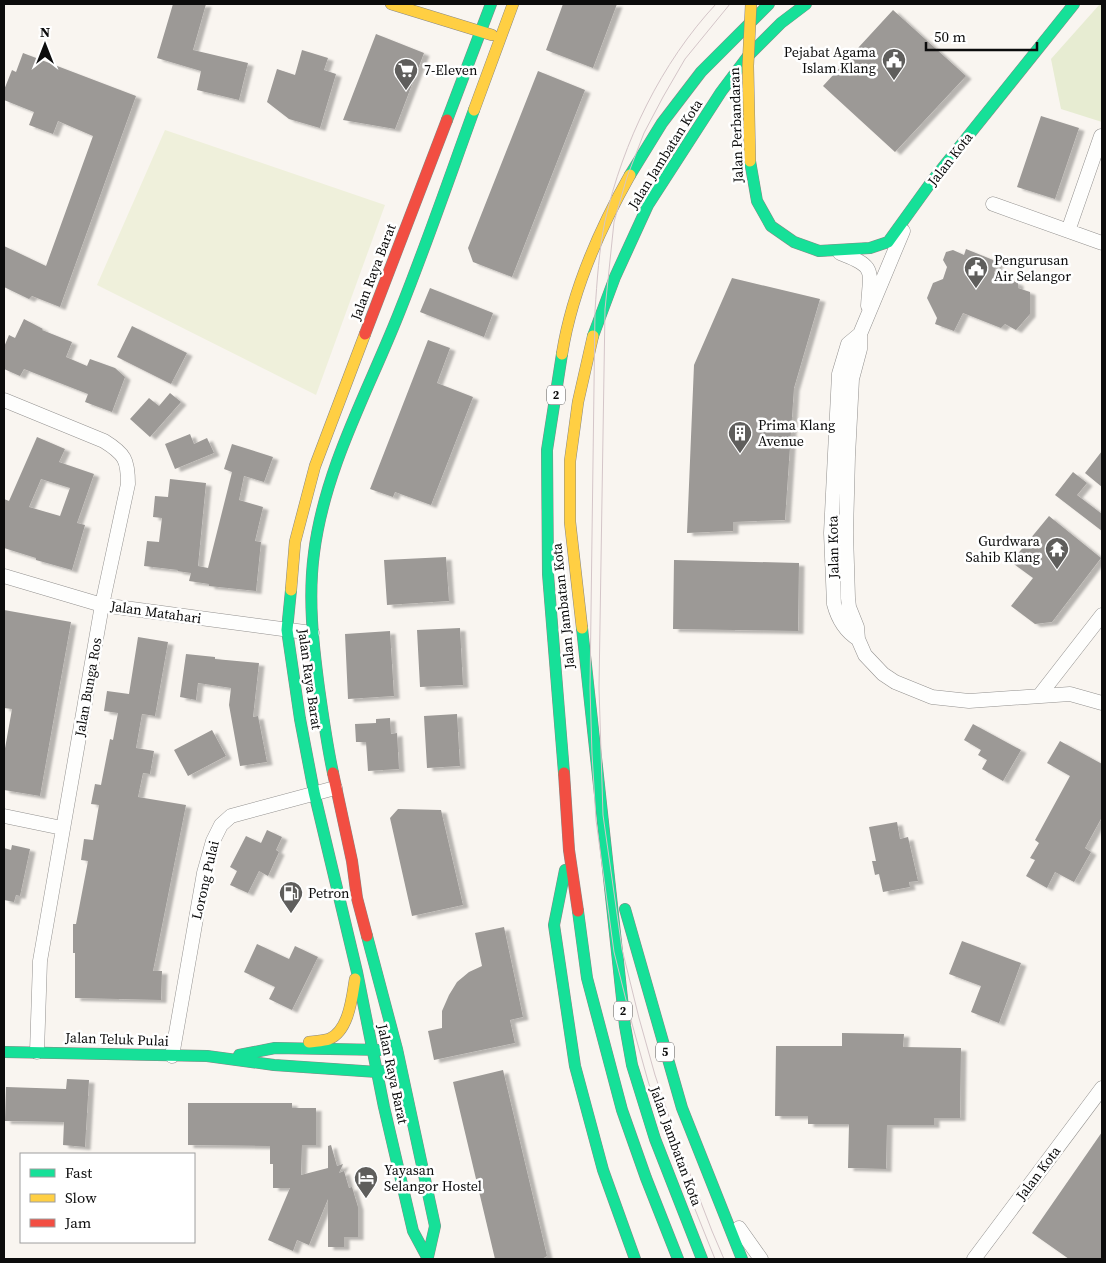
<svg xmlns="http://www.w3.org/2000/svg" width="1106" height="1263" font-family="'Source Serif 4',serif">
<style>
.green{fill:#e7ecd2}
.pitch{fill:#eff0db}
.building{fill:#9c9996;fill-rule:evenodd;filter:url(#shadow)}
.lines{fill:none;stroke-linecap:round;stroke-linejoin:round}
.street-casing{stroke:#93918f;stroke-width:15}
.fast-casing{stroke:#898885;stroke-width:12}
.slow-casing{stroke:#898885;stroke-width:12}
.jam-casing{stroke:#898885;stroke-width:12}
.street{stroke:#fefefd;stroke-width:14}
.fast{stroke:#16e098;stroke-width:11}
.slow{stroke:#ffcf43;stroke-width:11}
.jam{stroke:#f24e42;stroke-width:11}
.tram{stroke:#d4c5c8;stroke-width:1}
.slow-bridge-casing{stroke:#898885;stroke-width:12;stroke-linecap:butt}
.slow-bridge{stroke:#ffcf43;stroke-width:11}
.labels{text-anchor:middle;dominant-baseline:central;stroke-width:5;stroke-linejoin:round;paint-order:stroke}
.shield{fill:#fff;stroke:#555;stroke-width:1}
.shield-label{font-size:12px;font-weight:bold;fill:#0c0c0c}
.poi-label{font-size:14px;fill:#0c0c0c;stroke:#fff;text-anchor:start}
.street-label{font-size:14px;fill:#0c0c0c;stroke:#fff}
</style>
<defs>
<filter id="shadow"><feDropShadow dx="5.5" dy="3" stdDeviation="1" flood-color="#0004"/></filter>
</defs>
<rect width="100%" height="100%" fill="#f9f5f0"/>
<!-- green -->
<path class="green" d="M1100,4H1102V122L1061,109L1051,59Z"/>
<!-- pitch -->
<path class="pitch" d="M165,130L385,205L316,395L97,285Z"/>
<!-- building -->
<path class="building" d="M173,4H206L193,50L248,63L239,100L197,90L201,71L157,58Z
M563,4H617L593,68L546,50Z
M893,10L966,76L895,152L823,86Z
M376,34L424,53L395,129L343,120Z
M302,50L328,58L324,70L336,74L320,128L289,119L267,102L277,69L295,75Z
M23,53L136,96L60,307L32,296L29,299L4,287V246L46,266L93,136L58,121L53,134L29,125L34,112L4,100V90L12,70L16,72Z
M538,71L585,90L512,277L473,262L468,248Z
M1041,116L1079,128L1055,199L1017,187Z
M966,249L998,262L994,273L1018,283V288L1030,292V314L1016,330L1005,324L1001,328L963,313L954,331L935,324L937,318L927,298L933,283L943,279L947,267L943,260L946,252L953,250L964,255Z
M732,278L820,299L794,388L785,520L733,522V531L687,533L694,365Z
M430,288L493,313L484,337L420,312Z
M24,319L43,329L42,330L72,342L66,357L87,366L90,359L115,368L125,377L112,412L85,402L88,394L24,369L20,376L4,369V347L9,335L15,338Z
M132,326L187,353L171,384L117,357Z
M428,340L450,348L437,383L473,397L431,505L395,492L393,497L370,489Z
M170,393L181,402L150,437L130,419L149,398L159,406Z
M190,434L194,444L207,438L214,453L175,469L165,444Z
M37,437L65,449L59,462L94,474L77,523L85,525L72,570L36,560V558L4,548V499L9,501ZM41,479L70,488L60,516L29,507Z
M232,444L273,457L264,482L244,476L239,500L263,507L255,541L261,542L256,591L209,586V584L189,581L191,573L177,571L178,570L144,566L147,541L159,542L162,518L153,517L155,496L168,497L170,479L206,483L198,566L208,568L232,472L224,469Z
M1102,451V487L1085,473Z
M1073,472L1087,483L1077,495L1102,514V531L1055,495Z
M1049,516L1101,558L1052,622L1035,624L1011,606L1033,578L1011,562Z
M446,557L449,601L387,605L384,560Z
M674,560L799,563L798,631L673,629Z
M4,610L71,622L40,796L4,790V754L12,709L4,708Z
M460,628L463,685L420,687L417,630Z
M390,631L394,696L348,699L345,634Z
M138,637L168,642L155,716L142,714L136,748L154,751L150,774L143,773L138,797L186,805L153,971H162L161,1000L75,998V953H73V924H76L88,861L81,860L84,839L93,840L99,805L91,804L95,784L101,785L110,739L113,740L118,713L104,711L107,691L129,694Z
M186,654L215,657V659L259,663L253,717L258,716L267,762L240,766L229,705L231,688L198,683L196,700L180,697Z
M457,714L460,766L427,768L424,716Z
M390,718L391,734L397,733L399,769L368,771L366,742H356L355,724L376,723V719Z
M973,724L1021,750L1003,781L982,769L987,760L978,755L981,750L964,740Z
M212,730L226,756L188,776L174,750Z
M1060,741L1102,764V817L1085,848L1091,852L1074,882L1055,872L1047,888L1026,876L1035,860L1030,858L1039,843L1035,840L1070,776L1047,763Z
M398,809L441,810L463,905L412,916L390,818Z
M897,822L900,839L908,837L918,881L909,882L910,887L883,892L879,874L875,875L872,861H876L869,827Z
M267,830L282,837L276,850L279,852L268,876L259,871L248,893L230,885L237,871L230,867L246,836L261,843Z
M12,845L30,849L20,896L16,895L14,902L4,900V848L11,850Z
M504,927L523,1017L510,1020L515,1043L434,1060L428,1031L442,1028V1011L449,995L457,982L469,972L482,966L475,933Z
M962,941L1021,963L999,1023L971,1012L981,986L949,974Z
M257,944L289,959L295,946L318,957L292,1010L269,999L275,987L244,972Z
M842,1033L904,1034L903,1047L961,1048L960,1118H934V1125H887L886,1169L848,1168L849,1124H808V1116H775L776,1046H842Z
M503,1070L547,1256L542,1259H495L453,1082Z
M67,1079L89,1080L85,1147L63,1145L64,1122L5,1121L6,1087L66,1089Z
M188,1103H292V1108H316V1145H302L301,1175L328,1168V1146L331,1145L337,1166L343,1164L339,1173L344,1171L349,1188L352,1187L358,1207V1237H344V1247H328V1199L309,1245L297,1240L293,1251L268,1240L290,1188H273V1164H270V1146L188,1145Z
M1102,1132V1259H1069L1032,1233Z"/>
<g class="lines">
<!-- street casing -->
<g class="street-casing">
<path id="street" d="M993,204L1102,243
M903,231L860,334V349L852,379L848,456L846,533L848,598L849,607L857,627L858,639L865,655L883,674L895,682L932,697L969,701L1070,694L1102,703
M1068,231L1101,136
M840,253C877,267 870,270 868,306
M4,400L104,441C125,454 128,460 128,484L102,605L40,961L37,1052
M4,576L102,605L312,633
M858,639C845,631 838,619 834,604L831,533L839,374L848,344L860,334
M1039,696L1102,615
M4,816L62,828
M172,1056L204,873L213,841L221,825L231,816L335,788
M739,1228L761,1259
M974,1259L1102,1088"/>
</g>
<!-- fast casing -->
<g class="fast-casing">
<path id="fast" d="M447,120L491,4
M750,161L757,201L771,226L794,242L819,251L870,248L888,242L932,181L1074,4
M630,175L662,123L701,72L769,4
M593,336L615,277L648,205L721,92L748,56L781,23L806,4
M562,354L547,450L548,574L564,773
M291,590L287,630L300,719L314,792L357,972L384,1107L413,1231L428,1259
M582,628L625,1026L632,1065L655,1139L702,1259
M333,773C327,745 323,716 319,688C313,643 308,598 314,553C325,466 370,388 401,308C427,243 450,176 474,110
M565,870L554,925L575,1066L603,1170L635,1259
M625,909L682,1108L742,1259
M578,911L587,978L622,1110L646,1178L678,1259
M367,936L397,1049L435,1226L428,1257
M4,1052L207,1056L274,1065L377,1072L391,1070
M239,1055L275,1048L384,1050"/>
</g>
<!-- slow casing -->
<g class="slow-casing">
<path id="slow" d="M391,4L492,35
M474,110L513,4
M562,354C572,291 599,230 630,175
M291,590L295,542L315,466L365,334
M582,628L570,522V461L578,402L593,336
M309,1042C315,1041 323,1041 329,1039C349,1031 352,997 355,979"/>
</g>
<!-- jam casing -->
<g class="jam-casing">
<path id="jam" d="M365,334L447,120
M333,773L352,861L357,898L367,936
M564,773L569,850L578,911"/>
</g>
<!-- street -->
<use href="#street" class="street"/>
<!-- fast -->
<use href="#fast" class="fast"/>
<!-- slow -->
<use href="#slow" class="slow"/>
<!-- jam -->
<use href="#jam" class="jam"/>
<!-- tram -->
<path class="tram" d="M715,1259L670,1147L648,1081L631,1020L614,952L596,820L592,754L590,688L595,311C597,281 599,250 605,221C623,142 661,63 716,4
M724,1259L712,1231L678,1143L655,1075L639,1018L622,949L603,815L599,688L605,309L614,222L627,177L644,133L663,97L685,59L730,4"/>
<!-- slow-bridge casing -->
<g class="slow-bridge-casing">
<path id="slow-bridge" d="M750,161L748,66L751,4"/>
</g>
<!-- slow-bridge -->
<use href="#slow-bridge" class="slow-bridge"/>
</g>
<!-- icons -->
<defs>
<g id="civic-pin" transform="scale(1.25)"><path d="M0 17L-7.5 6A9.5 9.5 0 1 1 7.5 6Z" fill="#5f5e5c" stroke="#fff"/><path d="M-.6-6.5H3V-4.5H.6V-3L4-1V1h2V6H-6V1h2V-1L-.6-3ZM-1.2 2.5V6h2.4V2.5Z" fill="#fff"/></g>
<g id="supermarket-pin" transform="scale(1.25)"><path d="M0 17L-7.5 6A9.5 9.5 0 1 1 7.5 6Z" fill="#5f5e5c" stroke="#fff"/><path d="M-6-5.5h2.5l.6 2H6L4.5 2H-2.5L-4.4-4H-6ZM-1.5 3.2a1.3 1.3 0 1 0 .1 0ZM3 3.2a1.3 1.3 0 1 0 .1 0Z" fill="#fff"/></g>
<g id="building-pin" transform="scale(1.25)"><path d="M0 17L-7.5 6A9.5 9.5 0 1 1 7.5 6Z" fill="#5f5e5c" stroke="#fff"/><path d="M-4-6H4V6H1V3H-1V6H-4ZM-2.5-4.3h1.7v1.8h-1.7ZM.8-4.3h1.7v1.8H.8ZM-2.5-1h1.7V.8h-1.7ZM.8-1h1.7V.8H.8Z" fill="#fff"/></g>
<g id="temple-pin" transform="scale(1.25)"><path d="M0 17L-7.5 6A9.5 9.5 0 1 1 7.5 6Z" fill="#5f5e5c" stroke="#fff"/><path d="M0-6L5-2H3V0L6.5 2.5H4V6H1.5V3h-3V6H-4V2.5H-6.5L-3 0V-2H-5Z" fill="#fff"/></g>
<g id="fuel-pin" transform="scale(1.25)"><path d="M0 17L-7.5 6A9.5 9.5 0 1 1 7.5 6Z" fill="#5f5e5c" stroke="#fff"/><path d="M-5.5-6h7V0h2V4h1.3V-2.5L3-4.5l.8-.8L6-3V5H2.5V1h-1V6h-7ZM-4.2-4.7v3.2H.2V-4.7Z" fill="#fff"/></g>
<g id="hotel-pin" transform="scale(1.25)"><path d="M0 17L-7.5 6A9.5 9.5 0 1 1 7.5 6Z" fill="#5f5e5c" stroke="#fff"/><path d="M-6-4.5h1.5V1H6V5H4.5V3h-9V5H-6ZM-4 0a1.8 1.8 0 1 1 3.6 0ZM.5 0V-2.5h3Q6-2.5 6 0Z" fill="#fff"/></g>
</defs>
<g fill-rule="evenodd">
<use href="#civic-pin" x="894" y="60"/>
<use href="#supermarket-pin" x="406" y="70"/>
<use href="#civic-pin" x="976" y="268"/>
<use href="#building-pin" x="740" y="433"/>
<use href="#temple-pin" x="1057" y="549"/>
<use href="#fuel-pin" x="291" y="893"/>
<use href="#hotel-pin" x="366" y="1178"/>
</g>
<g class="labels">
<!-- shield labels -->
<g class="shield">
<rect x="547" y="385.5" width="18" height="19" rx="4"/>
<rect x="614" y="1001.5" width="18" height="19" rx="4"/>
<rect x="656" y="1042.5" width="18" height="19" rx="4"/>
</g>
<g class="shield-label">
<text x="556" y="395">2</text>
<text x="623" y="1011">2</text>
<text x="665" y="1052">5</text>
</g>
<!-- poi labels -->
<g class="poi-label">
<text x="876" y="52" text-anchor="end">Pejabat Agama<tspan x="876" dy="16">Islam Klang</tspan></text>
<text x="424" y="70">7-Eleven</text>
<text x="994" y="260">Pengurusan<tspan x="994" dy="16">Air Selangor</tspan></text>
<text x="758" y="425">Prima Klang<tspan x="758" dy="16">Avenue</tspan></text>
<text x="1040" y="541" text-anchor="end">Gurdwara<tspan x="1040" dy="16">Sahib Klang</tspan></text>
<text x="308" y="893">Petron</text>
<text x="384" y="1170">Yayasan<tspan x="384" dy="16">Selangor Hostel</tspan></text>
</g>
<!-- street labels -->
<g class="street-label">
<text transform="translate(736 125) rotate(-92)">Jalan Perbandaran</text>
<text transform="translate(665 154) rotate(-58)">Jalan Jambatan Kota</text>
<text transform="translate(950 159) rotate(-52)">Jalan Kota</text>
<text transform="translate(373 272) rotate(-69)">Jalan Raya Barat</text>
<text transform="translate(833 547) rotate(-91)">Jalan Kota</text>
<text transform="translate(563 606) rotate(-96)">Jalan Jambatan Kota</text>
<text transform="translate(156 612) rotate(8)">Jalan Matahari</text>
<text transform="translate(310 679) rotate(82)">Jalan Raya Barat</text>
<text transform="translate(88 687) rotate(-80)">Jalan Bunga Ros</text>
<text transform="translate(205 880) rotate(-77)">Lorong Pulai</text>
<text transform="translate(117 1039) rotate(2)">Jalan Teluk Pulai</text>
<text transform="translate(393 1074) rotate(78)">Jalan Raya Barat</text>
<text transform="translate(676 1146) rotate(70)">Jalan Jambatan Kota</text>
<text transform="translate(1038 1173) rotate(-53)">Jalan Kota</text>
</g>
</g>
<!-- border -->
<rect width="1106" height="1263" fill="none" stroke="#0c0c0c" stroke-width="10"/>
<!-- legend -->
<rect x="20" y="1153" width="175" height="90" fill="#ffffff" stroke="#9e9e9e"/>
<rect x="30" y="1169" width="25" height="8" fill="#16e098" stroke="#9e9e9e"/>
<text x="65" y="1178" font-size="15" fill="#0c0c0c">Fast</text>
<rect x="30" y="1194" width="25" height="8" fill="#ffcf43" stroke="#9e9e9e"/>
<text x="65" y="1203" font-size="15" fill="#0c0c0c">Slow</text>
<rect x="30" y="1219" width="25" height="8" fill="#f24e42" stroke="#9e9e9e"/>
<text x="65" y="1228" font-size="15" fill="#0c0c0c">Jam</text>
<!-- north arrow -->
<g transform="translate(45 45)" stroke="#ffffff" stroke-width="4" paint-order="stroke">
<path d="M0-4L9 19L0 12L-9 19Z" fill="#0c0c0c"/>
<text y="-8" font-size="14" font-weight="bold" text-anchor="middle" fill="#0c0c0c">N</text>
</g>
<!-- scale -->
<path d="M926 42v8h111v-8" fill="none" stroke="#0c0c0c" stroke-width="2.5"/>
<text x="934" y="42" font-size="15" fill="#0c0c0c" stroke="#ffffff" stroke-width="4" paint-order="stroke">50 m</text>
</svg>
